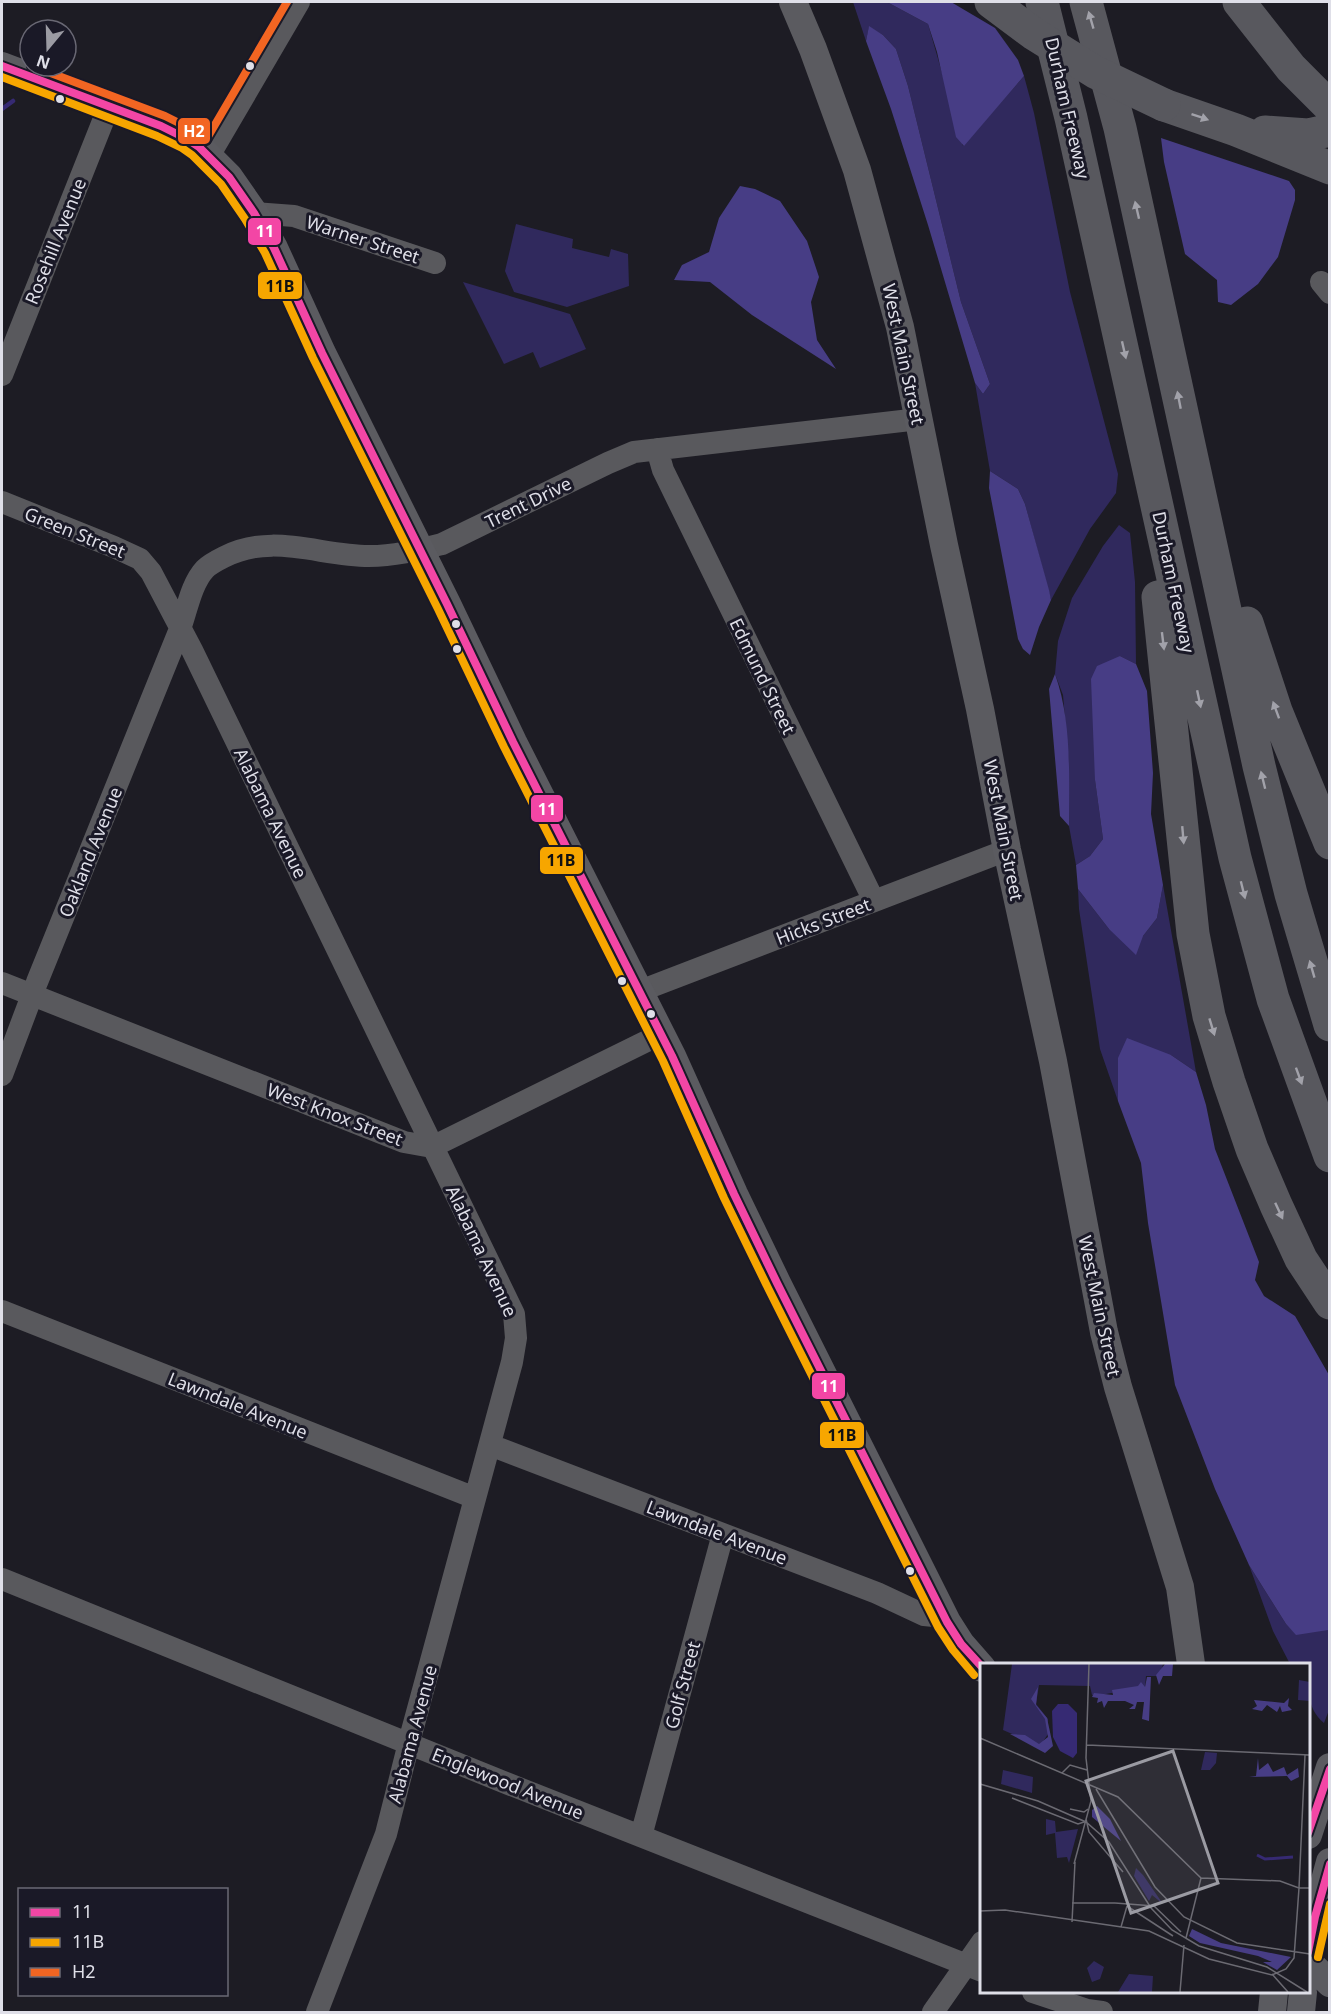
<svg xmlns="http://www.w3.org/2000/svg" width="1331" height="2014" font-family="'Noto Sans',sans-serif">
<style>
.green{fill:#30295d}
.forest{fill:#473d85}
.lines{fill:none;stroke-linecap:round;stroke-linejoin:round}
.stream{stroke:#362a73;stroke-width:4.5}
.minor{stroke:#59595d;stroke-width:22}
.major{stroke:#5b5b60;stroke-width:28}
.highway{stroke:#58585e;stroke-width:33}
.highway-bridge{stroke:#58585e;stroke-width:33}
.bus-1-casing{stroke:#1a1927;stroke-width:12}
.bus-2-casing{stroke:#1a1927;stroke-width:12}
.bus-3-casing{stroke:#1a1927;stroke-width:12}
.bus-1{stroke:#f346a5;stroke-width:8}
.bus-2{stroke:#f7a600;stroke-width:8}
.bus-3{stroke:#f26522;stroke-width:8}
.oneway{fill:#a2a2aa}
.bus-dot{fill:#dfdfe8;stroke:#1a1927;stroke-width:2}
.labels{text-anchor:middle;dominant-baseline:central;stroke-width:6;stroke-linejoin:round;paint-order:stroke}
.street-label{font-size:18px;fill:#dfdfe8;stroke:#1a1927}
.inset-river{fill:none;stroke:#362a73;stroke-width:3}
.inset-road{fill:none;stroke:#6b6a72;stroke-width:1.5}
.view{fill:#9b9ba3;fill-opacity:0.15;stroke:#9b9ba3;stroke-width:3}
.inset-edge{fill:none;stroke:#dfdfe8;stroke-width:3}
.line-badge{stroke:#1a1927;stroke-width:2}
.badge-label{font-size:16px;text-anchor:middle;font-weight:bold;fill:#fff}
.pale-badge-label{font-size:16px;text-anchor:middle;font-weight:bold;fill:#111}
</style>
<rect width="100%" height="100%" fill="#1d1c24"/>
<!-- green -->
<path class="green" d="M853,2H887L928,24L963,146L1024,76L1034,113L1070,292L1118,474L1116,493L1090,529L1051,600L1025,504L1018,489L990,471L975,383L983,394L990,384L961,302L908,86L896,49L883,35L869,27L866,41Z
M516,224L573,239L572,248L609,257L611,249L628,254L629,286L567,307L514,292L505,271Z
M463,282L570,314L586,349L540,368L533,352L504,364Z
M1119,525L1130,533L1135,582L1136,664L1120,656L1095,780L1103,839L1090,856L1076,865L1069,826V764L1063,695L1055,674L1058,641L1072,598L1103,546Z
M1163,885L1196,1072L1171,1055L1118,1058V1101L1100,1049L1079,909L1078,889L1109,929L1143,936L1157,918Z
M1249,1565L1286,1624L1296,1634L1329,1628V1710L1324,1723C1305,1707 1309,1687 1308,1664H1290L1273,1631Z"/>
<!-- forest -->
<path class="forest" d="M887,2H951L995,28L1018,60L1024,76L964,146L956,137L937,52L928,24Z
M869,26L883,35L896,49L908,86L961,302L990,384L983,394L975,383L928,225L891,109L866,41Z
M1161,138L1289,181L1295,190V200L1278,257L1258,284L1231,305L1218,302L1217,280L1185,254L1164,162Z
M740,186L755,189L780,201L807,241L819,277L811,302L817,340L836,369L752,315L710,282L674,280L682,265L709,252L719,218Z
M990,471L1018,489L1025,504L1049,590L1051,600L1039,627L1030,655L1023,649L1018,639L989,488Z
M1120,656L1136,664L1147,691L1153,773L1151,814L1163,885L1157,918L1143,936L1136,955L1109,929L1078,889L1076,865L1090,856L1103,839L1095,780L1091,679L1097,666Z
M1055,674C1072,721 1069,776 1069,826L1060,816L1049,689Z
M1127,1038L1171,1055L1196,1072L1206,1105L1215,1149L1259,1262L1255,1280L1264,1296L1295,1316L1329,1375L1330,1628L1328,1630L1296,1635L1286,1624L1249,1565L1215,1489L1175,1385L1148,1223L1141,1163L1118,1101V1058Z"/>
<g class="lines">
<!-- stream -->
<path class="stream" d="M2,109L13,101"/>
<!-- minor -->
<path class="minor" d="M209,156L299,2
M254,213L294,216L435,263
M1321,282L1330,293
M2,375L109,106
M657,449L663,470L874,901
M2,502L114,547L140,559L151,572L192,650L514,1314L516,1338L512,1362L412,1731L386,1834L317,2012
M2,983L404,1142L432,1147L661,1034
M640,991L1007,850
M2,1075L37,982L180,629C187,610 191,584 205,569C210,564 218,560 224,557C272,532 320,556 369,556C395,556 418,550 442,544L608,463L634,452L919,419
M2,1311L475,1498
M490,1445L877,1593L924,1615L944,1617
M2,1579L506,1783L982,1971
M641,1836L723,1534
M1033,1992L1087,2010L1102,2012
M933,2012L982,1942"/>
<!-- major -->
<path class="major" d="M793,2L813,49L857,170L900,327L944,545L980,709L1007,850L1053,1061L1104,1332L1118,1387L1180,1587L1191,1664
M2,66L161,126L187,139L199,147L229,177L254,213L274,248L322,353L447,604L513,742L672,1056L734,1194L777,1283L947,1622L961,1644L982,1668
M1308,1835L1330,1767
M1308,1955L1315,1917L1330,1862
M1308,1962L1330,1983
M1272,2012L1274,1992
M1301,2012L1303,1992"/>
<!-- highway -->
<path class="highway" d="M1042,2L1071,118L1235,858L1273,999L1330,1156
M1086,2L1120,128L1259,766L1291,894L1330,1025
M1239,2L1291,68L1330,107
M1164,105L1236,130L1330,168
M1265,132L1308,135L1330,130
M1158,597L1193,934L1209,1016L1229,1082L1252,1149L1276,1205L1301,1259L1330,1303
M1247,623L1276,711L1330,843"/>
<!-- highway-bridge -->
<path class="highway-bridge" d="M991,2L1034,34L1095,72L1164,105"/>
<!-- bus-1 casing -->
<g class="bus-1-casing">
<path id="bus-1" d="M2,66L161,126L187,139L199,147L229,177L254,213L274,248L322,353L447,604L513,742L672,1056L734,1194L777,1283L947,1622L961,1644L982,1667
M1308,1833L1330,1769
M1308,1952L1315,1917L1330,1864"/>
</g>
<!-- bus-2 casing -->
<g class="bus-2-casing">
<path id="bus-2" d="M2,77L157,136L182,148L192,155L221,184L245,219L265,253L313,358L438,609L504,747L663,1061L724,1198L768,1288L938,1627L953,1650L974,1675
M1318,1957L1330,1904"/>
</g>
<!-- bus-3 casing -->
<g class="bus-3-casing">
<path id="bus-3" d="M32,66L165,116L193,130L206,140L287,2"/>
</g>
<!-- bus-1 -->
<use href="#bus-1" class="bus-1"/>
<!-- bus-2 -->
<use href="#bus-2" class="bus-2"/>
<!-- bus-3 -->
<use href="#bus-3" class="bus-3"/>
</g>
<!-- one-way arrows -->
<defs><path id="oneway-solid" d="M-6-.8H1V-3.2L6.5 0L1 3.2V.8H-6Z" transform="scale(1.5)"/></defs>
<g class="oneway">
<use href="#oneway-solid" transform="translate(1091 20) rotate(-106)"/>
<use href="#oneway-solid" transform="translate(1200 117) rotate(19)"/>
<use href="#oneway-solid" transform="translate(1137 210) rotate(-103)"/>
<use href="#oneway-solid" transform="translate(1124 350) rotate(77)"/>
<use href="#oneway-solid" transform="translate(1179 400) rotate(-101)"/>
<use href="#oneway-solid" transform="translate(1163 641) rotate(83)"/>
<use href="#oneway-solid" transform="translate(1199 699) rotate(78)"/>
<use href="#oneway-solid" transform="translate(1276 710) rotate(-110)"/>
<use href="#oneway-solid" transform="translate(1263 780) rotate(-104)"/>
<use href="#oneway-solid" transform="translate(1183 835) rotate(85)"/>
<use href="#oneway-solid" transform="translate(1243 890) rotate(76)"/>
<use href="#oneway-solid" transform="translate(1312 969) rotate(-106)"/>
<use href="#oneway-solid" transform="translate(1212 1027) rotate(73)"/>
<use href="#oneway-solid" transform="translate(1299 1076) rotate(70)"/>
<use href="#oneway-solid" transform="translate(1279 1211) rotate(65)"/>
</g>
<!-- markers -->
<g class="bus-dot">
<circle cx="250" cy="66" r="5"/>
<circle cx="60" cy="99" r="5"/>
<circle cx="456" cy="624" r="5"/>
<circle cx="457" cy="649" r="5"/>
<circle cx="622" cy="981" r="5"/>
<circle cx="651" cy="1014" r="5"/>
<circle cx="910" cy="1571" r="5"/>
</g>
<g class="labels">
<!-- street labels -->
<g class="street-label">
<text transform="translate(1068 108) rotate(77)">Durham Freeway</text>
<text transform="translate(363 239) rotate(18)">Warner Street</text>
<text transform="translate(55 241) rotate(-68)">Rosehill Avenue</text>
<text transform="translate(904 354) rotate(78)">West Main Street</text>
<text transform="translate(528 502) rotate(-26)">Trent Drive</text>
<text transform="translate(75 532) rotate(22)">Green Street</text>
<text transform="translate(1174 582) rotate(78)">Durham Freeway</text>
<text transform="translate(763 676) rotate(64)">Edmund Street</text>
<text transform="translate(271 813) rotate(64)">Alabama Avenue</text>
<text transform="translate(1004 830) rotate(79)">West Main Street</text>
<text transform="translate(90 852) rotate(-68)">Oakland Avenue</text>
<text transform="translate(823 921) rotate(-21)">Hicks Street</text>
<text transform="translate(335 1114) rotate(21)">West Knox Street</text>
<text transform="translate(482 1251) rotate(65)">Alabama Avenue</text>
<text transform="translate(1100 1306) rotate(78)">West Main Street</text>
<text transform="translate(238 1405) rotate(22)">Lawndale Avenue</text>
<text transform="translate(717 1532) rotate(21)">Lawndale Avenue</text>
<text transform="translate(682 1685) rotate(-75)">Golf Street</text>
<text transform="translate(412 1734) rotate(-75)">Alabama Avenue</text>
<text transform="translate(508 1783) rotate(22)">Englewood Avenue</text>
</g>
</g>
<!-- overview -->
<g transform="translate(980 1663)">
<rect width="330" height="330" fill="#1d1c24"/>
<path d="M32,1H183L180,13H166L165,24L126,31L112,32L110,23L59,22L56,41L68,56V71L60,83L23,67ZM319,17L330,19V38L318,37ZM225,89L237,90L236,100L230,107H221ZM23,107L53,114L52,130L21,121ZM66,156L75,158L76,169L98,166L89,200L87,194L77,195L75,170L66,172ZM156,205L163,212L183,241L172,232L169,238L154,213ZM114,298L124,304L120,316L112,319L107,305ZM149,311L173,313L172,329H138Z" fill="#30295d"/>
<path d="M185,1H193L192,13H183L179,22L176,12ZM167,14H171L169,58L162,56L164,39H157L155,46H149L154,42L145,38H128L124,45L122,38L117,40L118,35L112,34L114,30L133,32L132,27L158,23L161,19L165,24ZM58,24L56,42L67,55L73,83L65,90L30,71L45,72L59,81L68,74L65,56L51,36ZM309,35L308,43L312,47L302,49L300,43L297,49L287,42L282,48L272,46L277,43L274,37L304,40ZM278,95L279,107L288,100L293,109L304,104L307,112L318,105L319,114L311,118L307,113L269,114L276,113ZM117,143L130,156L141,178L112,154V147ZM212,266L241,280L311,294L297,307L283,299H292L278,293L220,280L209,273Z" fill="#473d85"/>
<path d="M78,41H88L97,50V90L93,95L80,88L73,74L72,48Z" fill="#362a73"/>
<path class="inset-river" d="M277,192L285,196L313,194"/>
<path class="inset-road" d="M0,75L138,134L221,215L300,218L319,225L314,295L306,306L292,312L229,296L169,268L25,247L0,248M107,82L330,92M325,92L319,225H330M82,110L90,102L107,107M0,121L58,138L106,159L129,179L171,245L192,267L219,283L287,304L327,329M116,126L175,224L204,254L257,280L330,291M32,135L98,161L107,158M90,146L104,149L108,146M106,156L109,169L143,209M94,201L111,138L106,95L109,1M92,240H135M135,240L174,243L201,269M147,243L193,273M92,259L95,199M141,264L147,243M206,275L221,215M292,311L308,329M200,329L204,282"/>
<path class="view" d="M193,88L238,220L151,250L106,118Z"/>
<rect width="330" height="330" class="inset-edge"/>
</g>
<g class="line-badge">
<rect x="177" y="117" width="34" height="28" rx="6" fill="#f26522"/>
<rect x="247" y="217" width="35" height="29" rx="6" fill="#f346a5"/>
<rect x="257" y="271" width="46" height="29" rx="6" fill="#f7a600"/>
<rect x="530" y="794" width="34" height="29" rx="6" fill="#f346a5"/>
<rect x="539" y="846" width="45" height="29" rx="6" fill="#f7a600"/>
<rect x="811" y="1372" width="35" height="28" rx="6" fill="#f346a5"/>
<rect x="819" y="1421" width="46" height="28" rx="6" fill="#f7a600"/>
</g>
<g class="badge-label">
<text x="194" y="137">H2</text>
<text x="265" y="237">11</text>
<text x="547" y="815">11</text>
<text x="829" y="1392">11</text>
</g>
<g class="pale-badge-label">
<text x="280" y="292">11B</text>
<text x="561" y="866">11B</text>
<text x="842" y="1441">11B</text>
</g>
<!-- border -->
<rect width="1331" height="2014" fill="none" stroke="#dfdfe8" stroke-width="6"/>
<!-- legend -->
<rect x="18" y="1888" width="210" height="108" fill="#1a1927" stroke="#696874" stroke-width="1.5"/>
<rect x="30" y="1908" width="30" height="9" fill="#f346a5" stroke="#696874" stroke-width="1.5"/>
<text x="72" y="1918" font-size="18" fill="#dfdfe8">11</text>
<rect x="30" y="1938" width="30" height="9" fill="#f7a600" stroke="#696874" stroke-width="1.5"/>
<text x="72" y="1948" font-size="18" fill="#dfdfe8">11B</text>
<rect x="30" y="1968" width="30" height="9" fill="#f26522" stroke="#696874" stroke-width="1.5"/>
<text x="72" y="1978" font-size="18" fill="#dfdfe8">H2</text>
<!-- north arrow -->
<g transform="translate(48 48) rotate(199)"><circle r="28" fill="#1a1927" stroke="#696874" stroke-width="1.5"/>
<path d="M0-4.5L10 22L0 15L-10 22Z" fill="#9b9ba3"/>
<text y="-9" font-size="16" font-weight="bold" text-anchor="middle" fill="#dfdfe8">N</text>
</g>
</svg>
